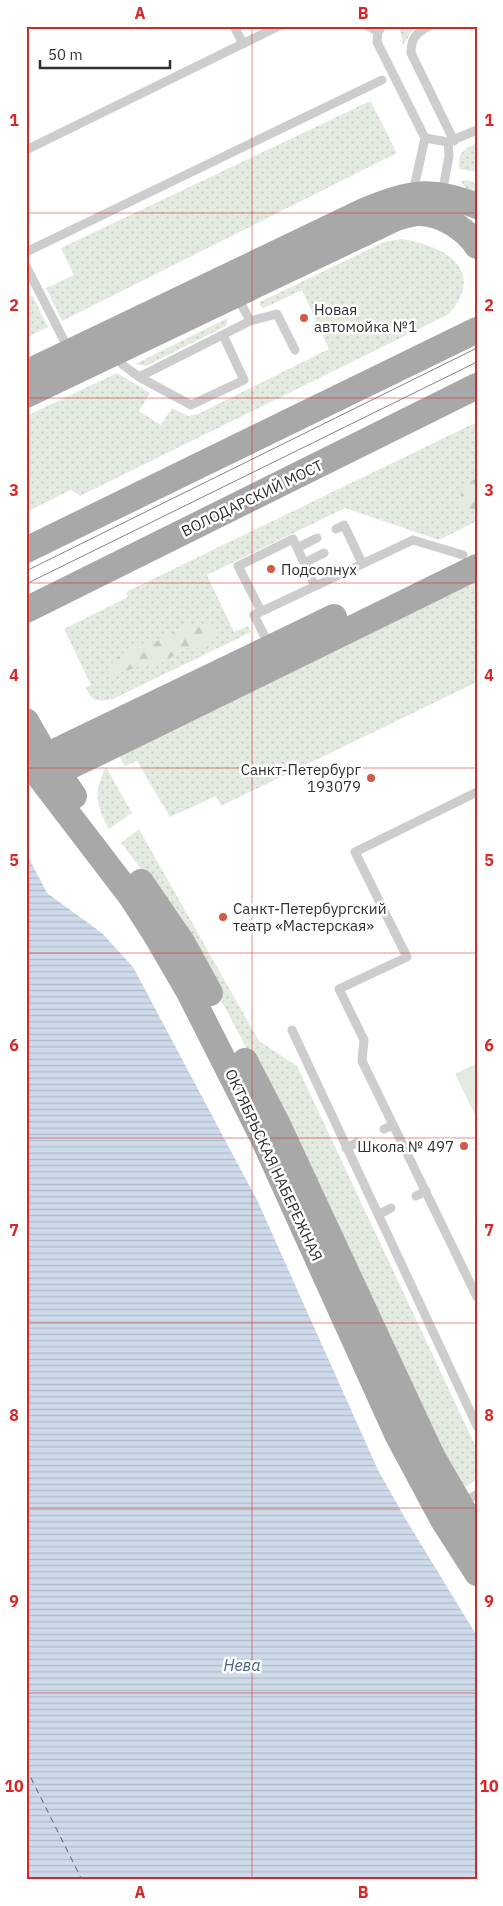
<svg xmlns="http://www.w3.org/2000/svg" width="503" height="1906" font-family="'IBM Plex Sans',sans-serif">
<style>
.grass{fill:url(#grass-dots)}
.forest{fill:url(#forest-firs)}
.pitch{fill:#e3ebe0}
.water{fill:url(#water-rules)}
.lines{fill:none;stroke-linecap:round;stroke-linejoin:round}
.ferry{stroke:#46618a;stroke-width:1;stroke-dasharray:6 5;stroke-linecap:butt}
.lane{stroke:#cdcdcd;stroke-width:9}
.primary{stroke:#a8a8a8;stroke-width:26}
.tram{stroke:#858585;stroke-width:1}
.grid{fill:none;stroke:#d62828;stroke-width:1;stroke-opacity:0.55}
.poi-dot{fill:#d45a45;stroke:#fff;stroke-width:2}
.labels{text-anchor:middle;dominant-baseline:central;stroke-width:5;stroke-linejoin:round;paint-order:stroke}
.poi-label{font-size:15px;fill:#303030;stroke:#fff;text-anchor:start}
.street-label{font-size:15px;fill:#303030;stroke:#fff}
.water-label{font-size:16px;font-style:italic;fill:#46618a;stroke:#fff}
.neatline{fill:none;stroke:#d62828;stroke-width:2}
.grid-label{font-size:16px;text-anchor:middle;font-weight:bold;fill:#d62828}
</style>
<defs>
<pattern id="grass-dots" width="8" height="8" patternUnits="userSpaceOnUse" patternTransform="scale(1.25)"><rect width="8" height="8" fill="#e3ebe0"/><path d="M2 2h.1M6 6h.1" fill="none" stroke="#c3cac0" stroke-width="1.8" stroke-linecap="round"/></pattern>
<pattern id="forest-firs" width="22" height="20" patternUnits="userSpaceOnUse" patternTransform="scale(1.25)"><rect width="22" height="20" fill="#e3ebe0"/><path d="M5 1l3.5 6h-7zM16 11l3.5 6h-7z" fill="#c3cac0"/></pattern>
<pattern id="water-rules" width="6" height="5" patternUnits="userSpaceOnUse" patternTransform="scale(1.25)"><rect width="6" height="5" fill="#ced9e9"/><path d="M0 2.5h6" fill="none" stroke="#b1bbc8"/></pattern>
</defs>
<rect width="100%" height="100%" fill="#fff"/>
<!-- grass -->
<path class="grass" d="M405,26H415L403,45L400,29Z
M368,102H371L397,153L62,321L46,288L74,275L61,248Z
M477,143V172L459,169C457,153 464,149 477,143Z
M467,180L477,184V194L466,189L461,181Z
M401,239C442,245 488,268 449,314L80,496L71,490L26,512V416L117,373L150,393L139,411L161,425L172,408L188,416L198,414L329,349L302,290L264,308L260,306V302L384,242Z
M32,295L48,327L26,338V298Z
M228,318L226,326L146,366L135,364Z
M477,422V521L439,540L345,508L207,575L234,632L248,626L251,632L113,699C97,701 93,703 86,688L91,685L64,629L128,597L126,592Z
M477,582V682L221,806L216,796L170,817L137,761L125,766L118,754L128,748Z
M106,767L132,813L109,829C96,806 93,791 106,767Z
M139,829L259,1041L297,1066L477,1449V1479L460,1491C395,1354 332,1215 262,1079C220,997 179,915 121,843Z"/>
<!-- forest -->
<path class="forest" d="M477,478V508L470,511L458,505L463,486Z
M191,624H208L214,633L202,648H185L164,662L138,667L100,679L111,664L126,650L158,641Z"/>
<!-- pitch -->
<path class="pitch" d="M477,1063V1119L455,1074Z"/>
<!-- water -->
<path class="water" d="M26,853L47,893L102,933L133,967L258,1202L378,1470L405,1518L477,1636V1880H26Z"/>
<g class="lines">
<!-- ferry -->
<path class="ferry" d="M26,1768L82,1880"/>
<!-- lane -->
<path class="lane" d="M234,26L243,44
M368,26L378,32
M382,26L378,32L377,42L425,138L413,192
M429,26C416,33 411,38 411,53L454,141
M425,138L448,142L477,130
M26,150L279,26
M442,194L449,156L448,142
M26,252L382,80
M26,266L69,350
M250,321L277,314L295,350
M115,356L123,365L139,377L250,321L237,296
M139,377L191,405L244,380L223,335
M336,529L344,525L362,563
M297,548L317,538
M304,563L324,553
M261,611L238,566L293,539L315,586
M269,645L254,615L413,540L463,555
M477,792L355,852L407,957L339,989L364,1040L362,1061L477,1297
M292,1030L477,1426
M384,1129L393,1125
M346,1148L358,1142
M416,1196L426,1191
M378,1215L391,1208
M462,1503L477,1494"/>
<!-- primary -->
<path class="primary" d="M26,373L366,210C412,192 429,188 477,206
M26,395L396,218C403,216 412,213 419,213C441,213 465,228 477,246
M26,550L477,330
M26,610L477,386
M26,721L46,756L74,796
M46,756L334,617
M26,759L130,895L154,932L189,992L262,1136L397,1434L443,1520L477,1573
M41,776L58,772L106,749L477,567
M141,882L182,942L210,993
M245,1061L277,1123L432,1456L477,1534"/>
<!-- tram -->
<path class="tram" d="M26,571L477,348
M26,584L477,362"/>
</g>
<!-- grid -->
<path class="grid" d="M252,26V1880M26,213H477M26,398H477M26,583H477M26,768H477M26,953H477M26,1138H477M26,1323H477M26,1508H477M26,1693H477"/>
<!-- markers -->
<g class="poi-dot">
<circle cx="304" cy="318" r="5"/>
<circle cx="271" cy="569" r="5"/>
<circle cx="371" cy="778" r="5"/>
<circle cx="223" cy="917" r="5"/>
<circle cx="464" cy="1146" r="5"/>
</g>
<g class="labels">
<!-- poi labels -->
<g class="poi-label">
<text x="314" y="309">Новая<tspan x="314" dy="17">автомойка №1</tspan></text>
<text x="281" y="569">Подсолнух</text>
<text x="361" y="769" text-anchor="end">Санкт-Петербург<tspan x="361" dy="17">193079</tspan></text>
<text x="233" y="908">Санкт-Петербургский<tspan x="233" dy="17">театр «Мастерская»</tspan></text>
<text x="454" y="1146" text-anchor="end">Школа № 497</text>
</g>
<!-- street labels -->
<g class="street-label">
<text transform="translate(252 498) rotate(-26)">ВОЛОДАРСКИЙ МОСТ</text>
<text transform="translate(274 1165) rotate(65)">ОКТЯБРЬСКАЯ НАБЕРЕЖНАЯ</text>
</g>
<!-- water labels -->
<g class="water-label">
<text x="242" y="1665">Нева</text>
</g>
</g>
<!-- border -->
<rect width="503" height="1906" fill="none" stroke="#ffffff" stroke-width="55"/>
<!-- scale -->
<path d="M40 60v8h130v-8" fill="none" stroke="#303030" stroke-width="2.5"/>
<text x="48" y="60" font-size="15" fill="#303030" stroke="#ffffff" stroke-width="4" paint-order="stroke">50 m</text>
<rect x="28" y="28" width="448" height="1850" class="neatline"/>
<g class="grid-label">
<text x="140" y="19">A</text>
<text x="363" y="19">B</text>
<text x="14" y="126">1</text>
<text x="489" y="126">1</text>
<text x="14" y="311">2</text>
<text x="489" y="311">2</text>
<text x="14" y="496">3</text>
<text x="489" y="496">3</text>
<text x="14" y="681">4</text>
<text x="489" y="681">4</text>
<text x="14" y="866">5</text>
<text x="489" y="866">5</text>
<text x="14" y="1051">6</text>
<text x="489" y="1051">6</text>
<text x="14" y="1236">7</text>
<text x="489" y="1236">7</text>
<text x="14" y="1421">8</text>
<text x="489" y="1421">8</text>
<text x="14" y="1607">9</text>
<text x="489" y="1607">9</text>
<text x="14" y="1792">10</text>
<text x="489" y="1792">10</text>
<text x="140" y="1898">A</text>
<text x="363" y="1898">B</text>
</g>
</svg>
